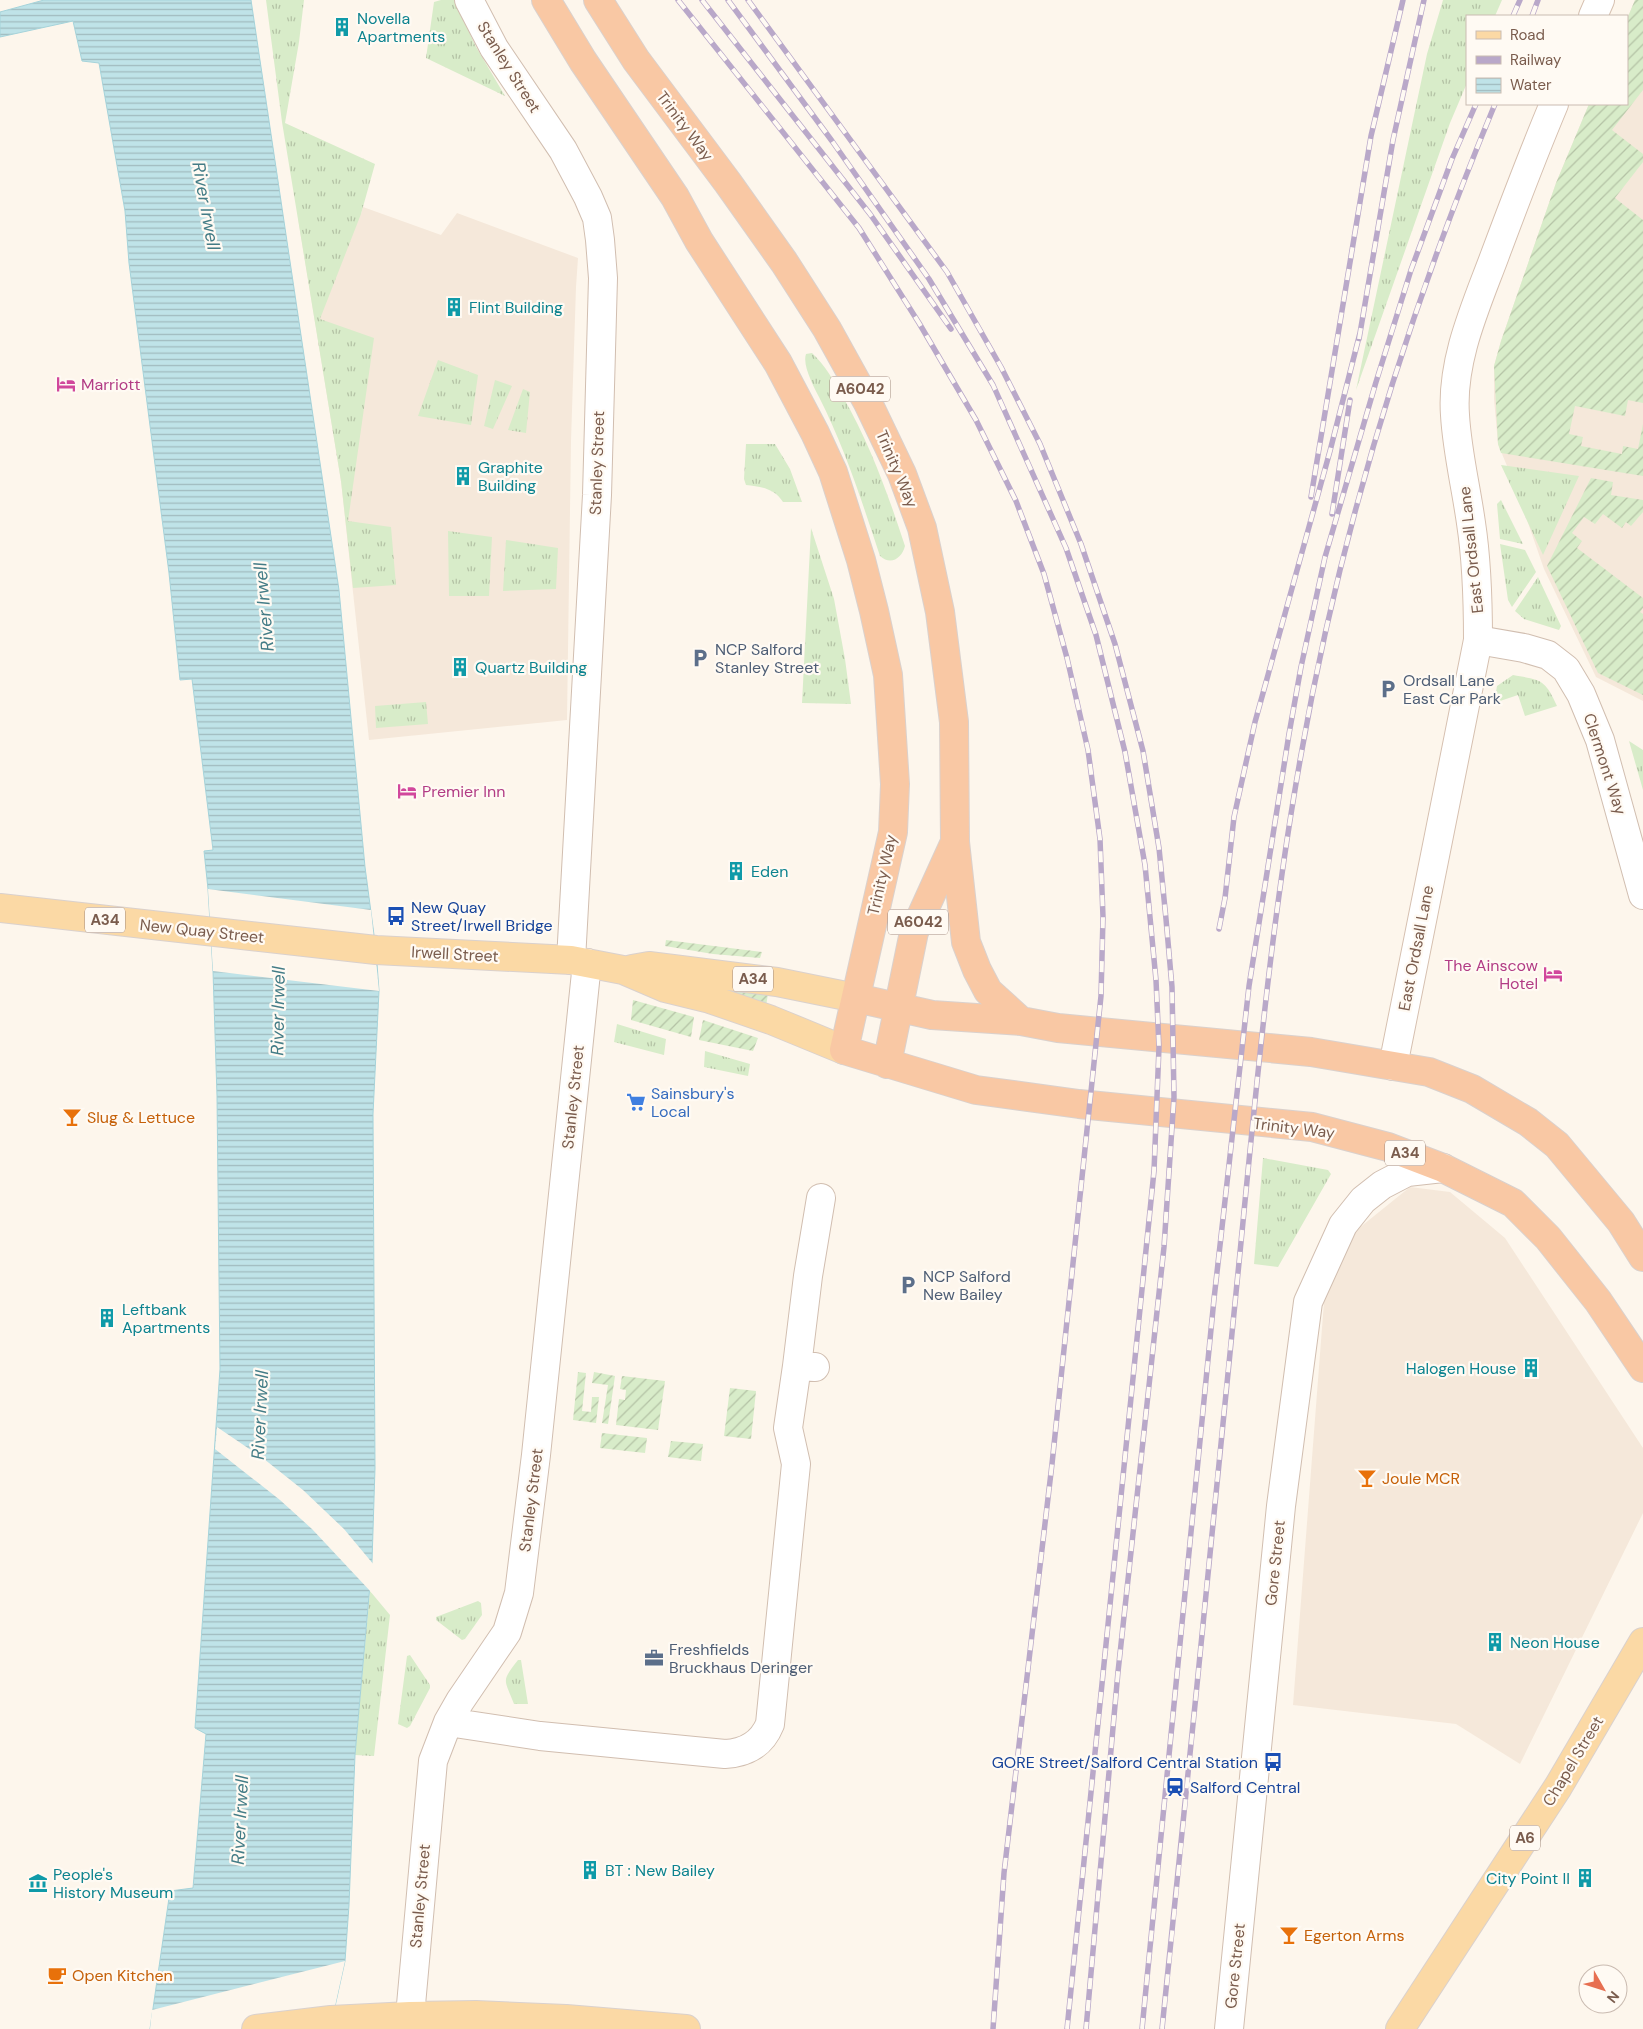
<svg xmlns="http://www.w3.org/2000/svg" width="1643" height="2029" font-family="'DM Sans',sans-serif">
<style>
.residential{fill:#f5e8da}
.grass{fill:url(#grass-tufts)}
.garden{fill:url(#garden-furrows)}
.water{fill:url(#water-rules);stroke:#a5d3da}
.pier{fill:#fdf6ec}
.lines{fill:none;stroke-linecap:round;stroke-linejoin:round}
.minor-casing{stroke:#d1beb0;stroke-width:30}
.secondary-casing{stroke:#d6c0b0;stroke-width:30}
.primary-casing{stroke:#dad1cd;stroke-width:30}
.trunk-casing{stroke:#dad1cd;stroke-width:30}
.minor{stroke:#fff;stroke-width:28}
.secondary{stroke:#fff;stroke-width:28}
.primary{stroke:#fbd9a5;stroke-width:28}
.trunk{stroke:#f9c8a4;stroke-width:28}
.rail-casing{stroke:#b9a8c9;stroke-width:5.5}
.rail{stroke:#fffaf3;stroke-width:4;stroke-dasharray:11;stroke-linecap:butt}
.labels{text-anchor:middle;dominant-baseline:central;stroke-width:4.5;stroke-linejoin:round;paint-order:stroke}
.shield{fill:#fffaf3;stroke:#a28b7f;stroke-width:1}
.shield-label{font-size:15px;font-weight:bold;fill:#7a5c4d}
.culture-label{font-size:16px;fill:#0d838f;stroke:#fffaf3;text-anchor:start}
.street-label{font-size:16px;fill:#7a5c4d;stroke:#fffaf3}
.hotel-label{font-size:16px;fill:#b23c85;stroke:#fffaf3;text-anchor:start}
.service-label{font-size:16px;fill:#4e5e75;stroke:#fffaf3;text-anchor:start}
.transit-label{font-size:16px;fill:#164399;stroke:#fffaf3;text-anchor:start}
.shop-label{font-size:16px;fill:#366cbe;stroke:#fffaf3;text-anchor:start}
.food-label{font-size:16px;fill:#c56008;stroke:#fffaf3;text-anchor:start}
.water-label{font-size:18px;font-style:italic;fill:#437c86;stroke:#fffaf3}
</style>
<defs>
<pattern id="grass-tufts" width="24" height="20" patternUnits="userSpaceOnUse" patternTransform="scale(1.25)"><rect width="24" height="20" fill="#d8ecc9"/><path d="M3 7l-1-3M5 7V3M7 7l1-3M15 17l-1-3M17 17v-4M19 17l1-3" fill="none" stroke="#b4c2a5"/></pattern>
<pattern id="garden-furrows" width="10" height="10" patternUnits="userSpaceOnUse" patternTransform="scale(1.25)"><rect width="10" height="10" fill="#d8ecc9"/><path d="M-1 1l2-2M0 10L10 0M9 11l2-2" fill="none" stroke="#b4c2a5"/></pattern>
<pattern id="water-rules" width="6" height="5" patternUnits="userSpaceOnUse" patternTransform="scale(1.25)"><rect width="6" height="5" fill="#bfe3e8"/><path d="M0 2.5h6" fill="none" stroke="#a0bbbe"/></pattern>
</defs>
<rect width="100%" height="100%" fill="#fdf6ec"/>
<!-- residential -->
<path class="residential" d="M1635,0H1643V701L1596,677L1544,569L1516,488L1498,444L1494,399V366L1501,341L1556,183L1589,104H1627V19Z
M363,207L441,235L457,213L578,258L576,287L571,441L567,720L369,740L341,481L298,218L361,214Z
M1410,1187L1450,1192L1505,1238L1643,1448V1513L1520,1764L1456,1724L1293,1705L1325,1289L1348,1237Z"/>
<!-- grass -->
<path class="grass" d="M266,0H304L299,42L285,123L375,164L361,214L320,319L374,338L348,521L391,527L396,585L353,588L341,481L282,122Z
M441,0H455L475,45L505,96L426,58L434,2Z
M1443,0H1502L1495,16H1467V83L1450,123L1356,390L1427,54Z
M812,353C825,365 834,381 843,397C870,444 888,494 905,546C902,558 891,566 880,556C862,502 845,448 819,397C814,387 802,365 806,354Z
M438,360L478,375L471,425L418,416Z
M495,380L512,386L493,429L484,426Z
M523,389L530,392L526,433L508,430Z
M746,444H775L790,469L802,502H783C774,488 761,487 746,485L744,479Z
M1501,465L1579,476L1543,555Z
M1501,500L1523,544L1500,539L1497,504Z
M811,528L834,599L845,659L851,704L802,703Z
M448,531L492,537L489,596H449Z
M506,540L558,548L556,589L503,591Z
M1500,544L1525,550L1536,572L1512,607L1508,600Z
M1538,577L1561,626L1559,630L1524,619L1515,611Z
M1513,675C1541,680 1545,679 1557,706L1525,716L1518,695L1494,703L1497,686Z
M426,702L428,724L376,728L375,706Z
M1629,741L1643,750V790Z
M617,1024L666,1039L664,1055L614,1042Z
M705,1051L750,1064L748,1076L704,1067Z
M1263,1158L1328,1170L1331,1174L1278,1267L1254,1264Z
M370,1591L390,1615L374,1756L355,1755Z
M478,1601L481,1603L482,1615L465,1639L462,1640L436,1620V1617Z
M410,1655L430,1685V1688L410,1726L407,1728L398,1724L407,1656Z
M518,1660H521L528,1704H514C504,1678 501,1682 518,1660Z"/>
<!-- garden -->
<path class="garden" d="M1635,0H1643V90L1612,130L1643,154V162L1615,198L1643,220V403L1628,400L1625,416L1575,406L1569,434L1583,437L1581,446L1622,454L1623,446L1638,449L1643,424V476L1501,453L1498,444L1494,366L1501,341L1556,183L1589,104H1627V19Z
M1591,478L1613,482L1611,495L1643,500V512L1631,526L1626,522L1622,528L1603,514L1595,524L1584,517L1572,533L1582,541L1577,548L1643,598V608L1640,612L1643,614V695L1598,673L1547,566Z
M666,940L762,952L760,958L713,954L665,946Z
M679,973L769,988L766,1006Z
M633,1000L694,1017L691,1037L631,1020Z
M703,1020L758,1038L753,1051L699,1040Z
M578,1372L586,1373L582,1411L591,1412L592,1397H599L596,1423L573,1420Z
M594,1372L615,1376L608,1424L602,1423L608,1385L592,1383Z
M622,1376L665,1381L658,1430L616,1425L619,1399L625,1400L626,1390L620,1389Z
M730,1388L756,1391L751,1439L724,1436Z
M602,1433L647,1438L645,1453L600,1448Z
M671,1441L703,1444L701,1461L668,1457Z"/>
<!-- water -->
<path class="water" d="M44,0H251L339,590L365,867L376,950L379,991L373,1114L375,1468L372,1562L355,1755L349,1905L345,1961L330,2029H150L170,1891L193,1888L206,1734L195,1728L220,1369L217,1096L213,971L208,889L204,851L213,850L192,679L180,680L169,573L129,263L125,211L99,63L82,61L73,21L0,37V12Z"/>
<!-- pier -->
<path class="pier" d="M208,889L371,910L379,991L213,971Z
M217,1427L264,1459L303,1490L344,1529L374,1565L372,1593L312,1529L280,1500L215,1449Z
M345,1961L330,2029H150L152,2010Z"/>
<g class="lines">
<!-- minor casing -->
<g class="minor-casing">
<path id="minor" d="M469,0L494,48L563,150L588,197L597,218L600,240L603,278L597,495L571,960
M1478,640L1524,648L1548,655L1566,669L1581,694L1600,740L1643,895
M815,1367L797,1366L808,1276L821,1198
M448,1722L540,1736L725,1754C746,1753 762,1744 770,1724L796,1464L788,1428L797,1366
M410,2016L433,1761L448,1722L460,1701L507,1632L519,1593L536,1455L587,963
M1229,2029L1281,1506L1308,1302L1343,1225L1363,1200L1382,1185L1407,1172L1443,1168"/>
</g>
<!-- secondary casing -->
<g class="secondary-casing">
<path id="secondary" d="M1593,16L1600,0
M1393,1066L1478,640C1478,601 1477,562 1471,523C1466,487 1457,451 1455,415C1451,360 1476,306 1495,255C1514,204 1533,154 1554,104"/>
</g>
<!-- primary casing -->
<g class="primary-casing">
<path id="primary" d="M0,908L376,950L571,960L623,970L665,988L710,999L771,1020L844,1050
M632,969L649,966L777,982L856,998
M256,2029L331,2020L410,2016L476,2015L566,2019L686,2029
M1400,2029L1558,1787L1643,1642"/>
</g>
<!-- trunk casing -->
<g class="trunk-casing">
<path id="trunk" d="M546,0L583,61L675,197L699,241L778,363L815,433L833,472L861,560L874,611L888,675L895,784L893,832L844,1050L976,1090L1079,1104L1312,1127L1388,1147L1443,1168L1513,1203L1548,1238L1598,1301L1643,1368
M598,0L636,60L728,183L784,262L827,329L868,403L902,474L922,528L940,612L954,722L955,842L966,942L977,970L988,991L1021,1021
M856,998L932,1015L1021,1021L1058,1028L1311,1052L1429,1072L1472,1089L1528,1122L1557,1145L1621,1222L1643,1257
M887,1064L914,932L954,844"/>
</g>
<!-- minor -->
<use href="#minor" class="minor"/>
<!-- secondary -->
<use href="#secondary" class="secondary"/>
<!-- primary -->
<use href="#primary" class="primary"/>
<!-- trunk -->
<use href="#trunk" class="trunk"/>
<!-- rail casing -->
<g class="rail-casing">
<path id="rail" d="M678,0L859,228L919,323L976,420L1016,501L1044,574L1067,658L1088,750L1100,839L1103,917L1101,996L1052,1464L1004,1873L993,2029
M702,0L870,214L951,329
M728,0L832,141L929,279L993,385L1066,548L1096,635L1125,752L1145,865L1156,980L1159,1047L1154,1171L1067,2029
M748,0L947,272L1001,367L1040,444L1081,544L1115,644L1143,751L1159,848L1166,919L1172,987L1174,1097L1164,1247L1118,1672L1086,2029
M1513,16L1520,0
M1532,16L1538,0
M1359,339L1393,140L1424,0
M1311,497L1371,136L1403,0
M1332,514L1350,400
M1219,929L1225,898L1234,817L1255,722L1330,451L1360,333
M1142,2029L1214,1299L1249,986L1289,734L1301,667L1325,557L1376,382L1411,270L1452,159L1476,104
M1162,2029C1188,1784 1211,1538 1236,1293C1254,1113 1269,933 1301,755C1340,532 1408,313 1495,104"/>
</g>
<!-- rail -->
<use href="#rail" class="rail"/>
</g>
<!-- icons -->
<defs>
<g id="building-bare" transform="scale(1.5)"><path d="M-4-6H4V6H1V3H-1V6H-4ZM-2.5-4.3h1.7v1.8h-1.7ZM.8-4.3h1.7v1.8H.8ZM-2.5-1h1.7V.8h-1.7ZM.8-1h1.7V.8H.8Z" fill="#0f9aa8" stroke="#fffaf3" stroke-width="2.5" paint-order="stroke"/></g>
<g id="hotel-bare" transform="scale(1.5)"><path d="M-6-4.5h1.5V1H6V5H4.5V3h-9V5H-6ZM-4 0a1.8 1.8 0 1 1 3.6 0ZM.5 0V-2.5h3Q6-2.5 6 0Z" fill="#d1479c" stroke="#fffaf3" stroke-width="2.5" paint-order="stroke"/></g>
<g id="parking-bare" transform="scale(1.5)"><path d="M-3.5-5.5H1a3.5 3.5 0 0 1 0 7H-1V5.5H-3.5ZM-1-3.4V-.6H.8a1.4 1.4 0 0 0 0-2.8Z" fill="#5c6f8a" stroke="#fffaf3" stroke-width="2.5" paint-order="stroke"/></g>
<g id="bus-bare" transform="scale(1.5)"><path d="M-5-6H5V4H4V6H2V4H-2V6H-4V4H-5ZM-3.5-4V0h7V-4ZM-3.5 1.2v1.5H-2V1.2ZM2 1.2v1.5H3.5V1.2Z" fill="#1a4fb4" stroke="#fffaf3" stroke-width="2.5" paint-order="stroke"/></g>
<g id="supermarket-bare" transform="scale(1.5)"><path d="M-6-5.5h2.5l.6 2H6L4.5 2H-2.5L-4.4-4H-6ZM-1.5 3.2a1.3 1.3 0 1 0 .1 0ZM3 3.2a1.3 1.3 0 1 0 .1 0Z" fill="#3f7fe0" stroke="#fffaf3" stroke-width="2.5" paint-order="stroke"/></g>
<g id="bar-bare" transform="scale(1.5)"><path d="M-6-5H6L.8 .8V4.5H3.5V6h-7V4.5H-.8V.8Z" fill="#e8710a" stroke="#fffaf3" stroke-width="2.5" paint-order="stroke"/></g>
<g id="office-bare" transform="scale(1.5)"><path d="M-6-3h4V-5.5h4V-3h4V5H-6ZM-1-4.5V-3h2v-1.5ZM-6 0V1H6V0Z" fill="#5c6f8a" stroke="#fffaf3" stroke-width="2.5" paint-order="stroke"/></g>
<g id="station-bare" transform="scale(1.5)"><path d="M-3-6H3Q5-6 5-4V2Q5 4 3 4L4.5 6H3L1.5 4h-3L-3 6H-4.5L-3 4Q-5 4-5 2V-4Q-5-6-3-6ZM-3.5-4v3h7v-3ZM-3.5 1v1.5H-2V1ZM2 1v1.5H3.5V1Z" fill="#1a4fb4" stroke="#fffaf3" stroke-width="2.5" paint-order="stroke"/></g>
<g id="museum-bare" transform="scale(1.5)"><path d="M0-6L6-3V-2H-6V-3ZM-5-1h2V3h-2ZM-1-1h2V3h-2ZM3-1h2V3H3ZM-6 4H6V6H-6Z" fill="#0f9aa8" stroke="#fffaf3" stroke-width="2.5" paint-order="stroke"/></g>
<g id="cafe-bare" transform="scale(1.5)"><path d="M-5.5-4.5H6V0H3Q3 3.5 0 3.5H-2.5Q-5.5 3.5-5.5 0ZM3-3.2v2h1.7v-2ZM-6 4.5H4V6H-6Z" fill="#e8710a" stroke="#fffaf3" stroke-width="2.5" paint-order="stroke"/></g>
</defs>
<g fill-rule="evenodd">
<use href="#building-bare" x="342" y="27"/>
<use href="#building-bare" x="454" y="307"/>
<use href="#hotel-bare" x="66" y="384"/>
<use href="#building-bare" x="463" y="476"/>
<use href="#parking-bare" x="700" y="658"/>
<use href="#building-bare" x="460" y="667"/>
<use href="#parking-bare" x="1388" y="689"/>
<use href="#hotel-bare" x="407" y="791"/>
<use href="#building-bare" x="736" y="871"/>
<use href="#bus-bare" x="396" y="916"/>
<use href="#hotel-bare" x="1553" y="974"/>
<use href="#supermarket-bare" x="636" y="1102"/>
<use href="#bar-bare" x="72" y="1117"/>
<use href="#parking-bare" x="908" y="1285"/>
<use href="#building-bare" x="107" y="1318"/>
<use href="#building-bare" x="1531" y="1368"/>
<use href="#bar-bare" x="1367" y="1478"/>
<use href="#building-bare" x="1495" y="1642"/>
<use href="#office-bare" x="654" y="1658"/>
<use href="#bus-bare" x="1273" y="1762"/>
<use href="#station-bare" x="1175" y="1787"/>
<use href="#building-bare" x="590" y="1870"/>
<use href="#building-bare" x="1585" y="1878"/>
<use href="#museum-bare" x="38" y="1883"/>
<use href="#bar-bare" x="1289" y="1935"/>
<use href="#cafe-bare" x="57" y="1975"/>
</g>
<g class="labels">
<!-- shield labels -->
<g class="shield">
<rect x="830" y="376.5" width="60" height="25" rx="4"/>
<rect x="85" y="907.5" width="40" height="25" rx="4"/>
<rect x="888" y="909.5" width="60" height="25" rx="4"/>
<rect x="733" y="966.5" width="40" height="25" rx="4"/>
<rect x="1385" y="1140.5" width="40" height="25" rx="4"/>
<rect x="1510" y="1825.5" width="30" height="25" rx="4"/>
</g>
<g class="shield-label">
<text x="860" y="389">A6042</text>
<text x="105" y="920">A34</text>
<text x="918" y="922">A6042</text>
<text x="753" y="979">A34</text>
<text x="1405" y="1153">A34</text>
<text x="1525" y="1838">A6</text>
</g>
<!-- culture labels -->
<g class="culture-label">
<text x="357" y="18">Novella<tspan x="357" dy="18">Apartments</tspan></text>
<text x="469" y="307">Flint Building</text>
<text x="478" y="467">Graphite<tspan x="478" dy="18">Building</tspan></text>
<text x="475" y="667">Quartz Building</text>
<text x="751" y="871">Eden</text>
<text x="122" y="1309">Leftbank<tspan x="122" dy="18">Apartments</tspan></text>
<text x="1516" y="1368" text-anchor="end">Halogen House</text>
<text x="1510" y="1642">Neon House</text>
<text x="605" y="1870">BT : New Bailey</text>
<text x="53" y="1874">People's<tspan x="53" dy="18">History Museum</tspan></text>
<text x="1570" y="1878" text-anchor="end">City Point II</text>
</g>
<!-- street labels -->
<g class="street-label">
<text transform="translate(509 67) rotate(58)">Stanley Street</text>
<text transform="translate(685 126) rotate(53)">Trinity Way</text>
<text transform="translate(597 463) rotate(-88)">Stanley Street</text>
<text transform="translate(897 469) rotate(67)">Trinity Way</text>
<text transform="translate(1471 550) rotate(-96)">East Ordsall Lane</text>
<text transform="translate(1605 764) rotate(72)">Clermont Way</text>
<text transform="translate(882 875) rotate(-77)">Trinity Way</text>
<text transform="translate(202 931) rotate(6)">New Quay Street</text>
<text transform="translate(1416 948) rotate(-79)">East Ordsall Lane</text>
<text transform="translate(455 954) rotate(3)">Irwell Street</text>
<text transform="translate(573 1097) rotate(-84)">Stanley Street</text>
<text transform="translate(1294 1128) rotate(7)">Trinity Way</text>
<text transform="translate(531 1500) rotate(-83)">Stanley Street</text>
<text transform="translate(1275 1563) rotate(-84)">Gore Street</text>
<text transform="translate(1573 1761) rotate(-59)">Chapel Street</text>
<text transform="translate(420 1896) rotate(-85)">Stanley Street</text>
<text transform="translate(1235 1966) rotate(-84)">Gore Street</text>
</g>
<!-- hotel labels -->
<g class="hotel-label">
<text x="81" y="384">Marriott</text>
<text x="422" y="791">Premier Inn</text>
<text x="1538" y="965" text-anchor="end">The Ainscow<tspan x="1538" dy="18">Hotel</tspan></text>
</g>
<!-- service labels -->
<g class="service-label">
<text x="715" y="649">NCP Salford<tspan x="715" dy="18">Stanley Street</tspan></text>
<text x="1403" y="680">Ordsall Lane<tspan x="1403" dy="18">East Car Park</tspan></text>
<text x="923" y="1276">NCP Salford<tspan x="923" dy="18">New Bailey</tspan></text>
<text x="669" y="1649">Freshfields<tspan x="669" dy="18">Bruckhaus Deringer</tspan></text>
</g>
<!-- transit labels -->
<g class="transit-label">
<text x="411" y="907">New Quay<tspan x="411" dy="18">Street/Irwell Bridge</tspan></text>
<text x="1258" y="1762" text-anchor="end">GORE Street/Salford Central Station</text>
<text x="1190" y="1787">Salford Central</text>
</g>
<!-- shop labels -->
<g class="shop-label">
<text x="651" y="1093">Sainsbury's<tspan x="651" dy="18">Local</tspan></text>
</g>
<!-- food labels -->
<g class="food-label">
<text x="87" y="1117">Slug &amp; Lettuce</text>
<text x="1382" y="1478">Joule MCR</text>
<text x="1304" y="1935">Egerton Arms</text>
<text x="72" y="1975">Open Kitchen</text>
</g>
<!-- water labels -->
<g class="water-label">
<text transform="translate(206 206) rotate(80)">River Irwell</text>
<text transform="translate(264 607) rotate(-95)">River Irwell</text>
<text transform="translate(278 1011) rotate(-89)">River Irwell</text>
<text transform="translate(260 1415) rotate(-87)">River Irwell</text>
<text transform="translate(240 1820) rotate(-87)">River Irwell</text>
</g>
</g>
<!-- legend -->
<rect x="1466" y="15" width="162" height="90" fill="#fffaf3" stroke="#cabbb1"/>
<rect x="1476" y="31" width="25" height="8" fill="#fbd9a5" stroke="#cabbb1"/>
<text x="1510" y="40" font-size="15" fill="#7a5c4d">Road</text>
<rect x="1476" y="56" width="25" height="8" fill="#b9a8c9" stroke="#cabbb1"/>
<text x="1510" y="65" font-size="15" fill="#7a5c4d">Railway</text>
<rect x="1476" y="78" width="25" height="15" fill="url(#water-rules)" stroke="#cabbb1"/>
<text x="1510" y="90" font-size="15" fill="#7a5c4d">Water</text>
<!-- north arrow -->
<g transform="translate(1603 1989) rotate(129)"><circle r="24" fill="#fffaf3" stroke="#cabbb1"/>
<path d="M0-4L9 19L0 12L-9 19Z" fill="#e76f51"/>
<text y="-8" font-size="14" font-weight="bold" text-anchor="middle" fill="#7a5c4d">N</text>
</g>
</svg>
